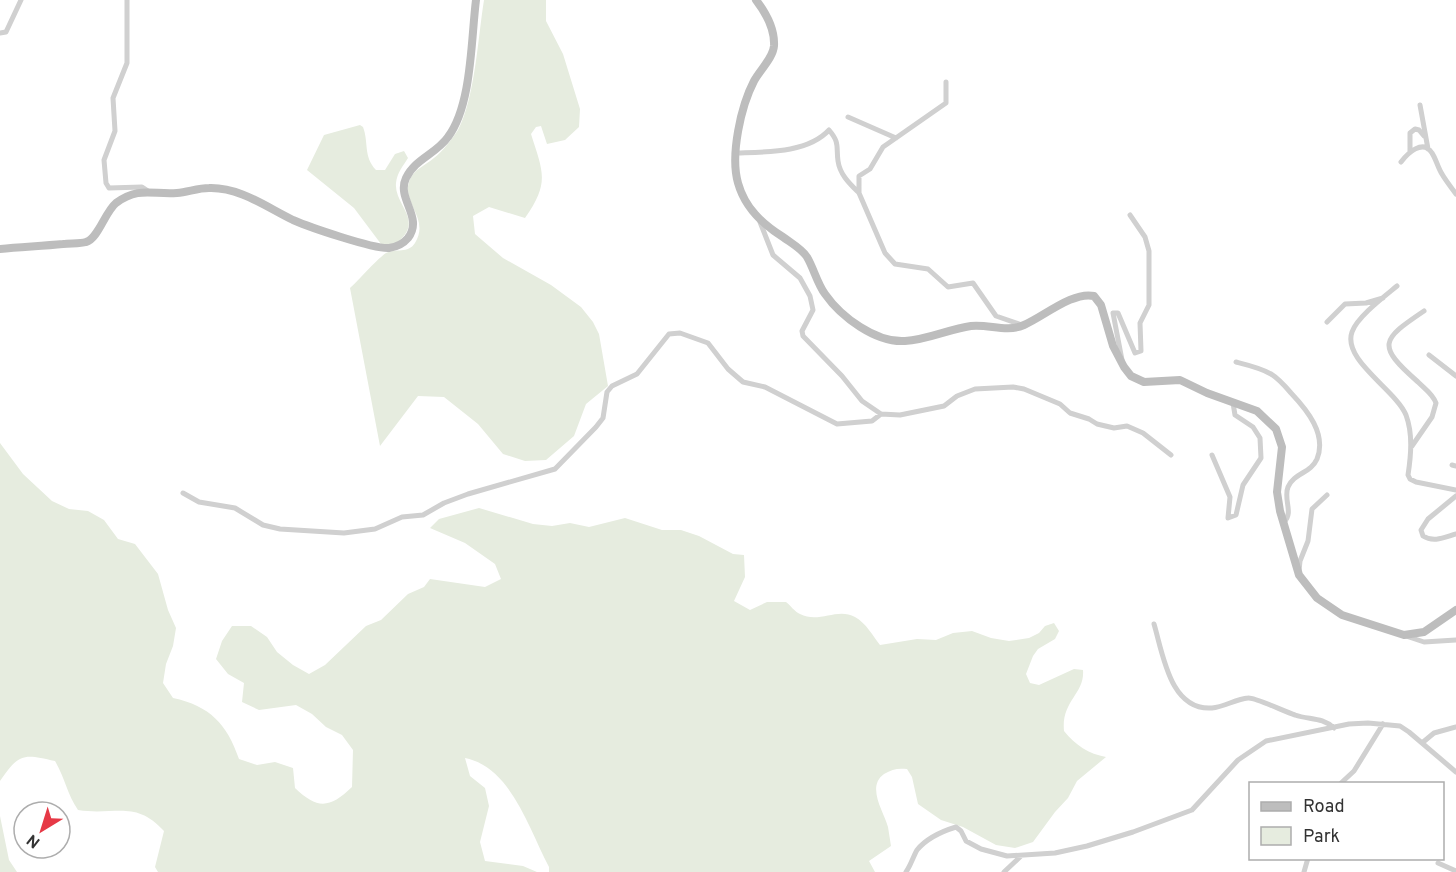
<svg xmlns="http://www.w3.org/2000/svg" width="1456" height="872" font-family="Overpass,sans-serif">
<style>
.green{fill:#e6ecdf}
.lines{fill:none;stroke-linecap:round;stroke-linejoin:round}
.street{stroke:#d0d0d0;stroke-width:5}
.secondary{stroke:#bdbdbd;stroke-width:8}
</style>
<rect width="100%" height="100%" fill="#fff"/>
<!-- green -->
<path class="green" d="M484,0H546V21L563,54L580,109L579,127L565,140L547,144L541,126L536,127L531,134C543,172 550,183 525,218L489,207L473,216L475,234L503,258L551,285L581,307L593,322L599,334L608,386L586,404L574,436L546,460L525,461L503,454L478,424L444,397L418,396L380,446L350,288C359,280 377,259 386,253C396,248 408,254 415,243C430,219 402,203 409,182C413,169 425,166 434,158C443,151 452,139 458,130C475,98 478,37 484,0Z
M360,125L363,127C369,143 363,156 376,170H385L395,154L404,151L408,158C403,166 397,173 396,183C394,204 421,218 402,238C396,245 390,245 381,244L354,208L307,170L324,135Z
M0,443L23,474L52,501L69,509L88,511L104,520L118,539L135,544L158,574L168,610L176,628L173,646L166,664L163,683L173,698C210,706 227,724 239,759L257,765L275,762L293,768L295,788C318,810 330,808 352,787L353,750L342,735L326,727L312,714L296,705L259,710L242,702L244,683L228,674L216,659L222,641L232,626H251L267,637L277,652L293,665L309,674L325,665L366,626L381,620L408,594L424,587L430,579L485,587L501,579L495,564L465,543L430,528L439,519L479,508L533,524L552,526L570,523L589,527L625,518L662,530H681L699,536L733,554L744,555L745,577L734,601L750,610L767,602H786C790,605 795,612 800,614C819,624 837,607 855,617C866,623 873,636 880,645L917,639L936,640L953,633L972,631L991,638L1009,641L1029,638L1039,633L1045,626L1054,623L1059,631L1055,639L1038,649L1033,656L1026,674L1030,683L1039,685L1074,669L1083,670C1085,694 1061,701 1064,731C1075,745 1089,754 1106,757L1077,781L1068,798L1055,812L1033,842L1015,848L996,845L963,827L941,820L918,804L912,777L907,769C898,768 892,769 884,774C866,787 884,812 888,827C889,833 890,840 891,846L869,861L875,872H549V867C529,829 511,767 465,758L470,776L485,788L489,806L480,842L485,861L523,866L537,872H158L155,867L164,831C135,799 115,816 78,810C67,794 65,778 55,761C22,753 19,754 0,781Z
M0,816L9,860L17,872H0Z"/>
<g class="lines">
<!-- street -->
<path class="street" d="M127,0V63L113,98L115,131L104,160L106,183L109,188L142,187L148,191
M0,33L6,32L21,0
M946,82V103L883,147L870,169L859,176V193L885,253L895,264L928,269L948,287L973,283L996,316L1022,325
M1420,105L1428,149
M848,117L896,138
M1410,151V133L1415,129L1419,130L1424,136
M737,153C766,152 808,153 829,130C840,143 836,146 838,161C840,175 850,184 859,193
M1401,162C1407,154 1423,138 1432,153C1436,159 1438,168 1442,174C1446,181 1451,187 1456,194
M760,222L773,255L800,278L810,296L813,310L802,331L803,336L842,376L862,401L881,414L900,415L944,406L957,396L975,389L1013,387L1024,389L1060,404L1070,413L1089,419L1097,424L1114,428L1127,426L1143,433L1171,455
M1397,286C1385,296 1357,317 1352,332C1342,360 1396,390 1406,415C1413,434 1411,455 1408,475L1410,479L1416,482L1456,490
M1327,322L1345,304L1366,303L1383,298
M1429,355L1456,376
M1122,360L1113,313H1118L1135,353L1141,351L1140,323L1149,305V251L1145,237L1130,215
M1236,362C1248,365 1261,368 1271,374C1279,379 1285,386 1291,393C1307,410 1327,434 1317,459C1311,473 1294,473 1288,487C1283,499 1294,513 1284,522
M1412,446L1432,417L1436,403C1433,394 1425,389 1418,382C1376,345 1381,340 1424,311
M1212,455L1230,497L1228,518L1236,515L1243,485L1261,458L1260,438L1253,427L1235,415L1233,403
M1452,465L1456,466
M183,493L199,502L235,508L263,525L280,529L344,533L375,529L402,517L423,515L444,503L468,494L555,469L596,427L603,418L607,392L612,386L637,374L669,334L680,333L708,343L728,369L743,382L765,387L837,424L872,421L881,414
M1456,496L1428,519L1421,530L1423,536C1434,543 1445,537 1456,534
M1299,571L1300,561L1308,541L1312,509L1327,495
M1154,624C1163,654 1170,711 1212,708C1224,707 1236,699 1248,698C1255,697 1285,712 1295,715C1310,720 1322,717 1334,728
M1406,636L1424,642L1456,640
M1422,743L1434,733L1456,727
M1340,784L1354,771L1383,724
M1438,863L1456,871
M906,872C911,865 913,857 917,850C926,839 943,831 956,827L961,831L966,841L981,849L1007,856L1055,853L1087,846L1133,832L1192,810L1238,760L1266,741L1349,724L1368,723L1400,726L1409,732L1456,772
M1004,872L1020,857
M1304,872L1308,858"/>
<!-- secondary -->
<path class="secondary" d="M756,0C766,13 775,29 774,46C773,58 760,70 754,81C741,106 730,155 738,183C745,208 762,224 783,237C791,243 802,249 807,257C814,269 817,283 825,294C841,317 876,343 905,341C927,340 949,329 971,326C990,324 1006,333 1024,325C1043,317 1073,291 1094,296L1101,305L1113,346L1124,367L1131,376L1144,382L1180,380L1207,393L1257,411L1276,429L1282,447L1277,492L1280,511L1299,575L1317,598L1342,615L1404,635L1424,632L1456,610
M0,249C21,247 42,246 63,244C70,243 80,244 86,242C98,239 105,212 116,203C139,186 153,195 177,193C188,192 198,188 209,188C240,187 266,207 293,220C309,227 373,249 389,248C396,247 403,244 408,238C424,217 396,199 406,178C415,159 436,154 448,137C472,105 471,39 476,0"/>
</g>
<!-- legend -->
<rect x="1249" y="782" width="195" height="78" fill="#ffffff" stroke="#adadad" stroke-width="1.5"/>
<rect x="1261" y="802" width="30" height="9" fill="#bdbdbd" stroke="#adadad" stroke-width="1.5"/>
<text x="1303" y="812" font-size="18" fill="#333333">Road</text>
<rect x="1261" y="827" width="30" height="18" fill="#e6ecdf" stroke="#adadad" stroke-width="1.5"/>
<text x="1303" y="842" font-size="18" fill="#333333">Park</text>
<!-- north arrow -->
<g transform="translate(42 830) rotate(218)"><circle r="28" fill="#ffffff" stroke="#adadad" stroke-width="1.5"/>
<path d="M0-4.5L10 22L0 15L-10 22Z" fill="#e63946"/>
<text y="-9" font-size="16" font-weight="bold" text-anchor="middle" fill="#333333">N</text>
</g>
</svg>
